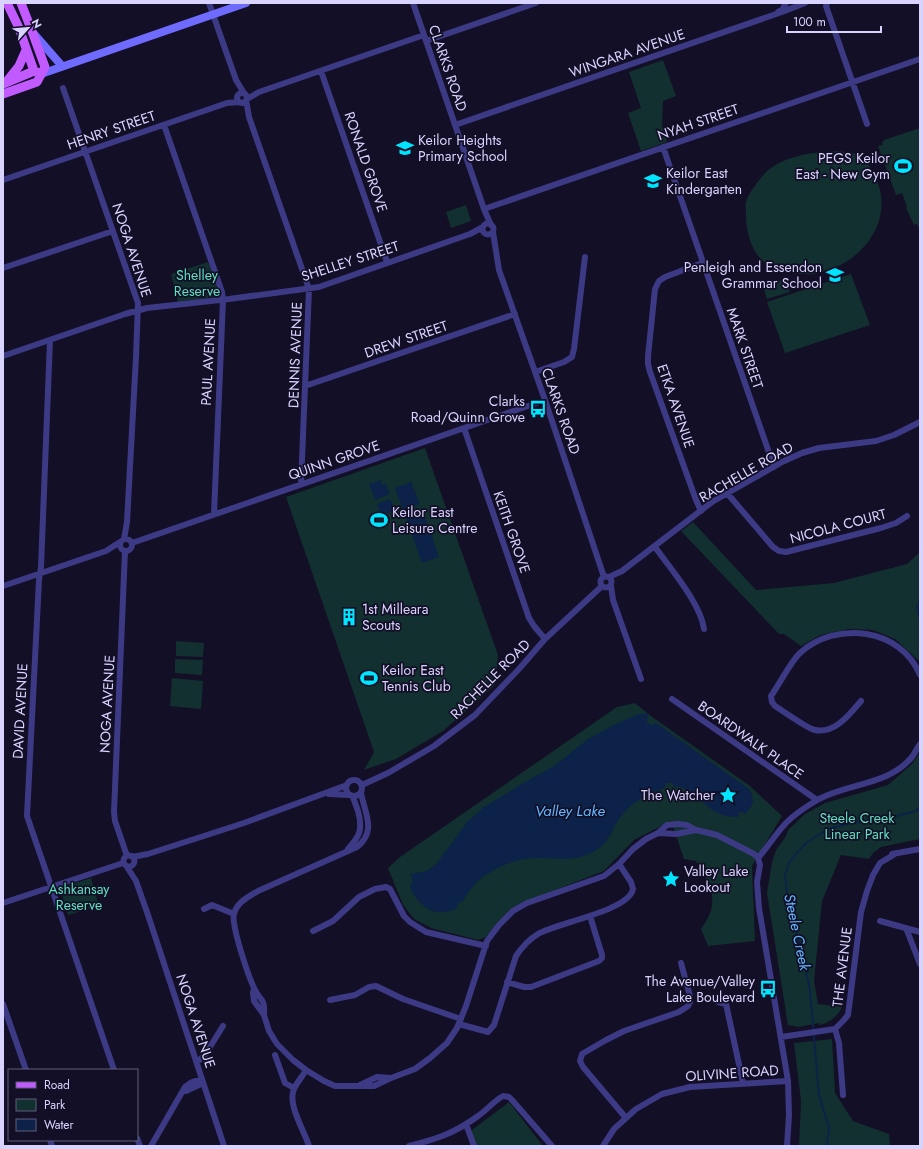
<svg xmlns="http://www.w3.org/2000/svg" width="923" height="1149" font-family="Jost,sans-serif">
<style>
.green{fill:#12302f}
.water{fill:#0c2248}
.lines{fill:none;stroke-linecap:round;stroke-linejoin:round}
.stream{stroke:#0c2248;stroke-width:2}
.minor{stroke:#3d3a85;stroke-width:6}
.secondary{stroke:#6f6bff;stroke-width:8}
.primary{stroke:#c25bff;stroke-width:9}
.labels{text-anchor:middle;dominant-baseline:central;stroke-width:3.5;stroke-linejoin:round;paint-order:stroke}
.street-label{font-size:14px;fill:#d9d4ff;stroke:#130f26}
.poi-label{font-size:14px;fill:#d9d4ff;stroke:#130f26;text-anchor:start}
.park-label{font-size:14px;fill:#5fe0c0;stroke:#130f26}
.water-label{font-size:15px;font-style:italic;fill:#62b6ff;stroke:#130f26}
</style>
<rect width="100%" height="100%" fill="#130f26"/>
<!-- green -->
<path class="green" d="M663,60L676,96L663,101L662,125L667,142L641,151L628,113L641,108L629,72Z
M920,128V229H919L917,224L914,225L906,208L907,207L902,193L896,195L878,146L883,145L882,143L884,140Z
M838,151C844,152 851,152 856,154C865,157 869,165 874,174C898,220 861,266 814,274C804,275 792,273 781,271C755,265 745,236 746,211C746,209 745,205 746,202C749,192 759,180 766,172C785,155 814,152 838,151Z
M466,205L471,221L451,228L446,212Z
M208,262L218,290L217,294L213,297L178,302L171,274Z
M851,274L870,325L785,353L767,302Z
M785,279L790,292L767,299L763,286Z
M425,448L498,655L496,681L494,686L443,731L396,759L364,770L374,752L286,497Z
M693,522L756,590L834,583L907,564L920,552V662L895,639L873,630L848,629L821,635L801,646L784,634H779L681,531Z
M176,641L204,643L203,657L176,656Z
M175,659L203,660L202,675L175,673Z
M172,678L203,681L201,709L170,706Z
M635,703L651,716L750,786L782,816L752,866L755,941L708,946L701,929C704,924 708,919 710,913C717,895 707,876 696,861L684,859L671,821L634,840L604,871L522,903L504,917L486,937L478,940L431,928L414,919L403,905L388,868L400,857L617,707Z
M920,752V839L881,847L873,853L869,859L841,855L822,901L814,981L818,1004L842,1007C839,1015 828,1024 819,1025V1023L799,1027L788,1025L767,893L772,862L776,850L786,836L788,830L805,814L825,803L888,785L912,764Z
M91,878L99,906L68,915L60,888Z
M832,1039L835,1093L853,1121L889,1134L890,1146H799L801,1101L794,1043Z
M509,1102L543,1146H473L468,1133Z"/>
<!-- water -->
<path class="water" d="M381,480L382,485L386,484L390,494L375,500L369,484Z
M411,482L420,504L403,510L395,488Z
M390,499L395,511L381,515L377,504Z
M423,512L439,557L422,563L406,518Z
M648,713L647,723L653,725L656,723L749,789C756,800 753,806 745,814L741,812L738,813L739,817C730,817 722,816 714,811C701,804 691,785 674,787L673,783H666L665,788C649,794 635,800 624,813C609,830 613,843 589,854C570,862 557,858 538,858C518,857 491,869 477,882C471,888 466,896 462,902H459L456,909C439,915 429,913 418,900C414,896 411,891 410,886L413,881L410,874L427,871L437,863L467,822L484,807L525,782L554,766L588,739L612,726L636,715Z"/>
<g class="lines">
<!-- stream -->
<path class="stream" d="M920,599L917,607L920,619
M827,1146L829,1128L819,1095L810,990L803,957L788,900L785,875L790,861L806,843L828,829L852,823L881,820L916,811L920,807"/>
<!-- minor -->
<path class="minor" d="M209,3L236,80L244,93
M413,3L484,209L491,225
M827,3L826,6L867,124
M778,12L782,10L786,3
M426,41L536,3
M321,71L387,262
M63,88L138,303L136,357L127,522L124,539
M237 98a5 5 0 1 1 10 0a5 5 0 1 1-10 0Z
M247,99L259,92L424,35
M246,100L249,117L309,289L301,484
M164,125L222,292L223,300L214,514
M455,125L782,12L805,3
M663,147L774,467
M3,180L227,103L240,102
M484,209L920,59
M482.5 229a5.5 5.5 0 1 1 11 0a5.5 5.5 0 1 1-11 0Z
M493,232L499,270L545,400L604,577
M3,268L113,231
M50,340L41,567L39,580L27,816L114,1070
M3,356L125,314L147,308L229,299L319,287L470,234L483,227
M535,372L564,362L572,357L574,349L585,257
M305,386L515,314
M464,428L529,618L534,626L545,639
M727,493L773,547L779,551L786,552L881,528L896,523L907,516
M701,511L696,500L650,372L648,364V356L655,289L659,281L665,277L702,263
M120 545a6 6 0 1 1 12 0a6 6 0 1 1-12 0Z
M132,543L545,400
M655,547C670,568 701,604 704,629
M125,551L114,812L115,821L127,856
M600.5 582a5.5 5.5 0 1 1 11 0a5.5 5.5 0 1 1-11 0Z
M609,577L622,571L712,502L782,462L802,453L819,448L876,441L894,435L920,422
M3,586L106,551L120,542
M611,586L613,600L641,679
M672,699L817,800
M861,701C850,714 835,734 815,730C808,729 783,711 775,706L772,702L771,696C779,685 791,661 800,653C836,620 901,628 920,675
M346 788a8 8 0 1 1 16 0a8 8 0 1 1-16 0Z
M362,785L388,773L434,746L475,715L519,669L545,639L602,586
M329,794L349,795
M658,833L676,834L696,830
M348,849C360,836 363,829 358,811C356,806 355,801 352,796
M892,854L920,849
M123.5 861a5.5 5.5 0 1 1 11 0a5.5 5.5 0 1 1-11 0Z
M132,857L148,854L244,823L347,785
M758,858C768,847 776,833 787,822C796,813 807,806 819,799C849,783 889,785 912,757C915,753 917,748 920,744
M127,867L136,881L148,915L224,1146
M3,903L123,863
M204,909L212,905L234,914
M880,921L920,932
M906,928L920,964
M313,931L333,921L359,897L375,889L386,887L390,889L404,916L410,922L426,932L486,946
M507,982L524,987H531L599,961L602,958V955L590,916
M254,989L253,993L254,1001L264,1015L269,1031L277,1044L293,1060L306,1070L324,1081L335,1086H374L391,1078L415,1069L430,1058L447,1043L457,1028L466,1006L487,941L499,925L513,911L527,903L604,876L619,864L633,849L646,839L658,833L667,825L678,824L687,825L696,830L717,835L754,854L758,858L760,865L757,882L759,908L788,1081L789,1115L787,1146
M330,1000L355,995L369,987L376,986L403,999L461,1019
M718,1002L726,1004L743,1083
M3,1004L26,1070
M264,1015C265,996 260,1002 254,988C248,975 231,925 234,914C237,902 248,897 258,891L357,847C377,831 365,814 361,793
M459,1024L488,1032L494,1025L516,956C522,947 528,940 538,934C556,923 629,911 633,889L631,882L619,864
M835,1029L839,1043L843,1095
M781,1037L835,1029L843,1021L848,1015L861,912L867,891L873,875L880,863L895,854
M275,1055L285,1083L294,1088
M197,1062L205,1055L223,1026
M306,1070C303,1076 297,1082 294,1089C287,1104 304,1130 309,1146
M360,1085L377,1077L391,1078
M186,1091L203,1083
M626,1118L583,1067L580,1061L582,1054L606,1040L624,1031L679,1012L688,1006L690,1002V996L681,963
M466,1124L474,1146
M137,1138L140,1146
M50,1140L52,1146
M151,1146L185,1087L192,1082L202,1079
M409,1146C437,1139 455,1133 478,1116C487,1110 494,1101 503,1096L509,1097L512,1100L552,1146
M603,1146L614,1129L636,1109L662,1094L690,1087L788,1081"/>
<!-- secondary -->
<path class="secondary" d="M34,34L62,66
M41,74L246,3"/>
<!-- primary -->
<path class="primary" d="M7,3L19,28L34,71
M7,81L19,66L26,50
M3,84L34,71L39,73
M3,94L37,82L45,67L33,34L21,3"/>
</g>
<!-- icons -->
<defs>
<g id="school-bare" transform="scale(1.38)"><path d="M0-5L7-2L0 1L-7-2ZM-4 1L0 2.5L4 1V4Q0 6-4 4Z" fill="#00e5ff" stroke="#130f26" stroke-width="2.5" paint-order="stroke"/></g>
<g id="stadium-bare" transform="scale(1.38)"><path d="M0-5a6.5 5 0 1 0 0 10a6.5 5 0 1 0 0-10ZM-3.5-1.8h7v3.6h-7Z" fill="#00e5ff" stroke="#130f26" stroke-width="2.5" paint-order="stroke"/></g>
<g id="bus-bare" transform="scale(1.38)"><path d="M-5-6H5V4H4V6H2V4H-2V6H-4V4H-5ZM-3.5-4V0h7V-4ZM-3.5 1.2v1.5H-2V1.2ZM2 1.2v1.5H3.5V1.2Z" fill="#00e5ff" stroke="#130f26" stroke-width="2.5" paint-order="stroke"/></g>
<g id="building-bare" transform="scale(1.38)"><path d="M-4-6H4V6H1V3H-1V6H-4ZM-2.5-4.3h1.7v1.8h-1.7ZM.8-4.3h1.7v1.8H.8ZM-2.5-1h1.7V.8h-1.7ZM.8-1h1.7V.8H.8Z" fill="#00e5ff" stroke="#130f26" stroke-width="2.5" paint-order="stroke"/></g>
<g id="sight-bare" transform="scale(1.38)"><path d="M0-6L1.8-2.2L6-1.7L2.9 1.2L3.7 5.4L0 3.3L-3.7 5.4L-2.9 1.2L-6-1.7L-1.8-2.2Z" fill="#00e5ff" stroke="#130f26" stroke-width="2.5" paint-order="stroke"/></g>
</defs>
<g fill-rule="evenodd">
<use href="#school-bare" x="405" y="148"/>
<use href="#stadium-bare" x="903" y="166"/>
<use href="#school-bare" x="653" y="181"/>
<use href="#school-bare" x="835" y="275"/>
<use href="#bus-bare" x="538" y="409"/>
<use href="#stadium-bare" x="379" y="520"/>
<use href="#building-bare" x="349" y="617"/>
<use href="#stadium-bare" x="369" y="678"/>
<use href="#sight-bare" x="728" y="795"/>
<use href="#sight-bare" x="671" y="879"/>
<use href="#bus-bare" x="768" y="989"/>
</g>
<g class="labels">
<!-- street labels -->
<g class="street-label">
<text transform="translate(627 53) rotate(-19)">WINGARA AVENUE</text>
<text transform="translate(448 68) rotate(71)">CLARKS ROAD</text>
<text transform="translate(698 122) rotate(-19)">NYAH STREET</text>
<text transform="translate(111 130) rotate(-19)">HENRY STREET</text>
<text transform="translate(366 162) rotate(71)">RONALD GROVE</text>
<text transform="translate(132 250) rotate(72)">NOGA AVENUE</text>
<text transform="translate(350 261) rotate(-18)">SHELLEY STREET</text>
<text transform="translate(406 339) rotate(-19)">DREW STREET</text>
<text transform="translate(745 348) rotate(71)">MARK STREET</text>
<text transform="translate(295 355) rotate(-88)">DENNIS AVENUE</text>
<text transform="translate(208 362) rotate(-87)">PAUL AVENUE</text>
<text transform="translate(676 406) rotate(71)">ETKA AVENUE</text>
<text transform="translate(561 411) rotate(71)">CLARKS ROAD</text>
<text transform="translate(334 460) rotate(-19)">QUINN GROVE</text>
<text transform="translate(746 472) rotate(-30)">RACHELLE ROAD</text>
<text transform="translate(838 526) rotate(-15)">NICOLA COURT</text>
<text transform="translate(512 532) rotate(71)">KEITH GROVE</text>
<text transform="translate(490 679) rotate(-45)">RACHELLE ROAD</text>
<text transform="translate(107 704) rotate(-87)">NOGA AVENUE</text>
<text transform="translate(20 711) rotate(-87)">DAVID AVENUE</text>
<text transform="translate(751 740) rotate(35)">BOARDWALK PLACE</text>
<text transform="translate(842 967) rotate(-83)">THE AVENUE</text>
<text transform="translate(196 1021) rotate(72)">NOGA AVENUE</text>
<text transform="translate(732 1073) rotate(-4)">OLIVINE ROAD</text>
</g>
<!-- poi labels -->
<g class="poi-label">
<text x="418" y="140">Keilor Heights<tspan x="418" dy="16">Primary School</tspan></text>
<text x="890" y="158" text-anchor="end">PEGS Keilor<tspan x="890" dy="16">East - New Gym</tspan></text>
<text x="666" y="173">Keilor East<tspan x="666" dy="16">Kindergarten</tspan></text>
<text x="822" y="267" text-anchor="end">Penleigh and Essendon<tspan x="822" dy="16">Grammar School</tspan></text>
<text x="525" y="401" text-anchor="end">Clarks<tspan x="525" dy="16">Road/Quinn Grove</tspan></text>
<text x="392" y="512">Keilor East<tspan x="392" dy="16">Leisure Centre</tspan></text>
<text x="362" y="609">1st Milleara<tspan x="362" dy="16">Scouts</tspan></text>
<text x="382" y="670">Keilor East<tspan x="382" dy="16">Tennis Club</tspan></text>
<text x="715" y="795" text-anchor="end">The Watcher</text>
<text x="684" y="871">Valley Lake<tspan x="684" dy="16">Lookout</tspan></text>
<text x="755" y="981" text-anchor="end">The Avenue/Valley<tspan x="755" dy="16">Lake Boulevard</tspan></text>
</g>
<!-- park labels -->
<g class="park-label">
<text x="197" y="275">Shelley<tspan x="197" dy="16">Reserve</tspan></text>
<text x="857" y="818">Steele Creek<tspan x="857" dy="16">Linear Park</tspan></text>
<text x="79" y="889">Ashkansay<tspan x="79" dy="16">Reserve</tspan></text>
</g>
<!-- water labels -->
<g class="water-label">
<text x="570" y="811">Valley Lake</text>
<text transform="translate(797 932) rotate(78)">Steele Creek</text>
</g>
</g>
<!-- border -->
<rect width="923" height="1149" fill="none" stroke="#d9d4ff" stroke-width="8"/>
<!-- legend -->
<rect x="8" y="1069" width="130" height="72" fill="#130f26" stroke="#625e7d"/>
<rect x="16" y="1082" width="20" height="6" fill="#c25bff" stroke="#625e7d"/>
<text x="44" y="1089" font-size="12" fill="#d9d4ff">Road</text>
<rect x="16" y="1099" width="20" height="12" fill="#12302f" stroke="#625e7d"/>
<text x="44" y="1109" font-size="12" fill="#d9d4ff">Park</text>
<rect x="16" y="1119" width="20" height="12" fill="#0c2248" stroke="#625e7d"/>
<text x="44" y="1129" font-size="12" fill="#d9d4ff">Water</text>
<!-- north arrow -->
<g transform="translate(28 28) rotate(63)" stroke="#130f26" stroke-width="3" paint-order="stroke">
<path d="M0-3L7 15L0 10L-7 15Z" fill="#d9d4ff"/>
<text y="-6" font-size="11" font-weight="bold" text-anchor="middle" fill="#d9d4ff">N</text>
</g>
<!-- scale -->
<path d="M787 26v6h94v-6" fill="none" stroke="#d9d4ff" stroke-width="2"/>
<text x="793" y="26" font-size="12" fill="#d9d4ff" stroke="#130f26" stroke-width="3" paint-order="stroke">100 m</text>
</svg>
